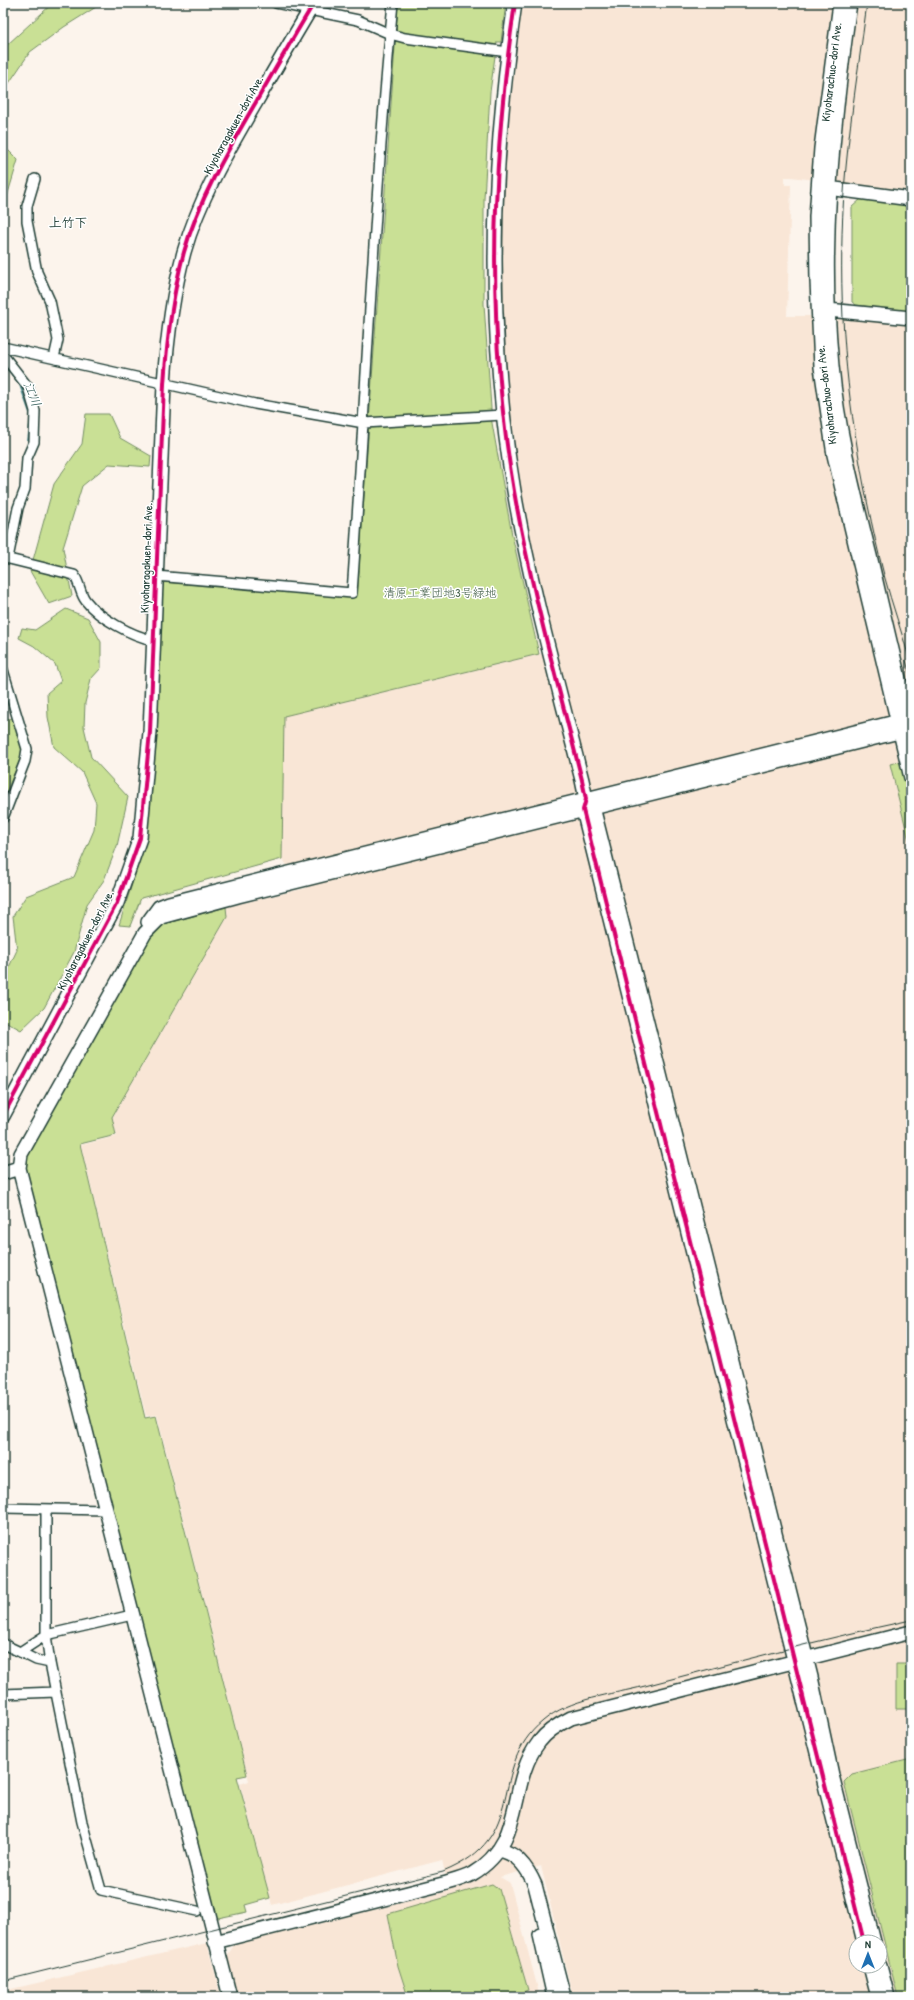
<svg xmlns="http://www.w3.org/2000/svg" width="914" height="2000" font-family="'Patrick Hand','Klee One',sans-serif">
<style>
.built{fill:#f9e6d6;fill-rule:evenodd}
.green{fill:#c9e095;stroke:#748e64}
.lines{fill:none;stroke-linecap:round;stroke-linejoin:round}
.stream{stroke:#559195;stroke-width:2.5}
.street-casing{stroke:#1f3d34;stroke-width:12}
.secondary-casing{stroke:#1f3d34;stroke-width:16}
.street{stroke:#fff;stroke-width:9}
.secondary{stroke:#fff;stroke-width:13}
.tram{stroke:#1f3d34;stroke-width:1}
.cycleway-casing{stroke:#fff;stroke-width:6}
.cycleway{stroke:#d6006c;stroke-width:4}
.labels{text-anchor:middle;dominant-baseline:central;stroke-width:3;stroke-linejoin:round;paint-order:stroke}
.street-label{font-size:12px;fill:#1f3d34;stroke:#fff}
.park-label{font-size:12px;fill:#415e47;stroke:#fff}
.neighbourhood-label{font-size:13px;font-weight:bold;fill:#1f3d34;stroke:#fff}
.water-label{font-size:13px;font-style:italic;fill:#36605c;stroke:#fff}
</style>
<rect width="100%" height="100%" fill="#fcf4ec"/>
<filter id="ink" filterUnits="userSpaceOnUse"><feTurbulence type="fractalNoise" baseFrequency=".025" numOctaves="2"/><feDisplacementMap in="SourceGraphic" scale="8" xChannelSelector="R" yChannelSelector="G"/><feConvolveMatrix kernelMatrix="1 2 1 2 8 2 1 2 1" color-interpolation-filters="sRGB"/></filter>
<g filter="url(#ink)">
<!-- built -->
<path class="built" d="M522,3H911V192L791,177H785V185H791L787,316H858L911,322V1997H573L541,1866L500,1877L510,1883L540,1997H237L226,1958L234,1945L449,1891L442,1860L272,1905L240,1784L249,1781L157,1415L146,1416L81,1145L117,1136L112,1118L227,917L226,907L307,888L282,859L284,716L557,650L527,530L508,412L501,305L503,177L507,109ZM856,1942H880V1966H856Z
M207,1943L221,1997H3V1991Z"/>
<!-- green -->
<path class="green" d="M53,3H146L145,5L121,4L96,7L64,27L30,52L3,92V51L8,44Z
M398,3H506L501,42H497L490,92L484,199V304L492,423L512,535L539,654L284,716L282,859L141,898L130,926L119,925L146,840L155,743L163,582L357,597Z
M3,145L18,160L3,210Z
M861,199L911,205V312L856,305L852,302V207Z
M86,414H109L120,438L151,456L150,467L109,464L82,486L63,548L72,596L49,604L30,571L54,484L82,444Z
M66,609L88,618L101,642V668L91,679L85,703L84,727L91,757L128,797L117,846L104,880L87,904L74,952L44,1008L21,1030L3,1020V980L17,950L13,916L26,896L74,877L94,830L96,803L82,772L54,747L48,717L47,693L61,681L55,664L34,646L19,638L22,628L35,630Z
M3,718L13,719L23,753L3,799Z
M902,761L911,796V849L890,764Z
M226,907L227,917L112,1117L116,1135L80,1144L145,1418L156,1416L247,1775L237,1777L270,1898L245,1905L247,1912L218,1918L213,1916L23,1166L26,1154L157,926Z
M896,1664H911V1709H896Z
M911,1759V1997H898L844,1782L852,1774Z
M492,1884L499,1889L528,1990L511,1997H408L398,1966L388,1914Z"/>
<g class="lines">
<!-- stream -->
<path class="stream" d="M3,363L20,384L31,415
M28,444L30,426"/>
<!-- street casing -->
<g class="street-casing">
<path id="street" d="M276,3L358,20L390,34L405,38L508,52
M35,179L27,206V221L37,272L50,301L58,340L54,358
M3,347L255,404L364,423L503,415
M3,355L28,387L35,411L34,442L27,458L25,489L18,508L9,553L3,558
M5,558L74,575C80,583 80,594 86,601C99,618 132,636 153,640
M156,576L352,593C366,396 374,199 393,3
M3,670L27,749L25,761L3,818
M3,1508L106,1510
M46,1509V1635L50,1663L82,1822L101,1890L197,1911
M3,1644L20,1652L46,1635L132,1615
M20,1652L36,1660L50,1663
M3,1694L56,1692"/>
</g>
<!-- secondary casing -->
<g class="secondary-casing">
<path id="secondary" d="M515,3C491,165 486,329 514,491C531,589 558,684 582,780L586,799L583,810L864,1942
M840,3L821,148L816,217L817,281L821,367L834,455L911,778
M850,3C833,124 820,243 832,366C838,432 855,496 871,560C884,615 896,670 911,725
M820,187L911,199
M828,310L911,318
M586,799L593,807L811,1677L832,1775L874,1942
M148,922L159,907L169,903L911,718
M3,1116L117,903L140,838L150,732L164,384C167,339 172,296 184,252C199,199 228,150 256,102C275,69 294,36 314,3
M19,1168L230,1997
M3,1173L19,1168L21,1154L145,933L161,917L238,896L911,729
M498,1850C517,1852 528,1869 535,1885L564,1997
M540,1935L554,1997
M215,1942L443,1884C453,1881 463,1879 472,1874C528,1841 506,1785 539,1742C547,1731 559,1724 571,1718L911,1632
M870,1966L878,1997
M880,1966L888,1997"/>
</g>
<!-- street -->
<use href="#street" class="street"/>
<!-- secondary -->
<use href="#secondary" class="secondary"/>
<!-- tram -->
<path class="tram" d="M867,3C860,58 851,112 846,167C838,255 841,346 855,433C862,480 872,528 884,575C892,605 903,635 911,665
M906,660L911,680
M3,1981L443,1872C532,1836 485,1769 543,1721C570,1698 611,1695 645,1686C733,1663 821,1639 911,1620"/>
<!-- cycleway casing -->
<g class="cycleway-casing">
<path id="cycleway" d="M515,3C491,165 486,329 514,491C531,589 558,684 582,780L586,799L583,810L864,1942
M3,1116L117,903L140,838L150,732L164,384C167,339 172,296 184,252C199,199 228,150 256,102C275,69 294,36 314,3"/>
</g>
<!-- cycleway -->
<use href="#cycleway" class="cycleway"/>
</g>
</g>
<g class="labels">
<!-- street labels -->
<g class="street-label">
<text transform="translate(831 72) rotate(-83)">Kiyoharachuo-dori Ave.</text>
<text transform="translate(233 125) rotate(-61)">Kiyoharagakuen-dori Ave.</text>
<text transform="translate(826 395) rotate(-97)">Kiyoharachuo-dori Ave.</text>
<text transform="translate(146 558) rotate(-88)">Kiyoharagakuen-dori Ave.</text>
<text transform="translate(85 940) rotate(-63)">Kiyoharagakuen-dori Ave.</text>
</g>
<!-- park labels -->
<g class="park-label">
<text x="440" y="592">清原工業団地3号緑地</text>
</g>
<!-- neighbourhood labels -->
<g class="neighbourhood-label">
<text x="68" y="222">上竹下</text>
</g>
<!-- water labels -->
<g class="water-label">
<text transform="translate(33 394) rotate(68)">江川</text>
</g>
</g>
<!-- margin -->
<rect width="914" height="2000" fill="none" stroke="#fff" stroke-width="16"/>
<rect x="8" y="8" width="898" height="1984" fill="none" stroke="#1f3d34" stroke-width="1.5" filter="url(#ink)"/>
<!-- north arrow -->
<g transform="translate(868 1954)"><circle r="19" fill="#ffffff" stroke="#a5b1ae"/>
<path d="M0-3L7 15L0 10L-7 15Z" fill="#1f6fb2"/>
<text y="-6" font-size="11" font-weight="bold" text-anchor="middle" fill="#1f3d34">N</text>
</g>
</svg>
